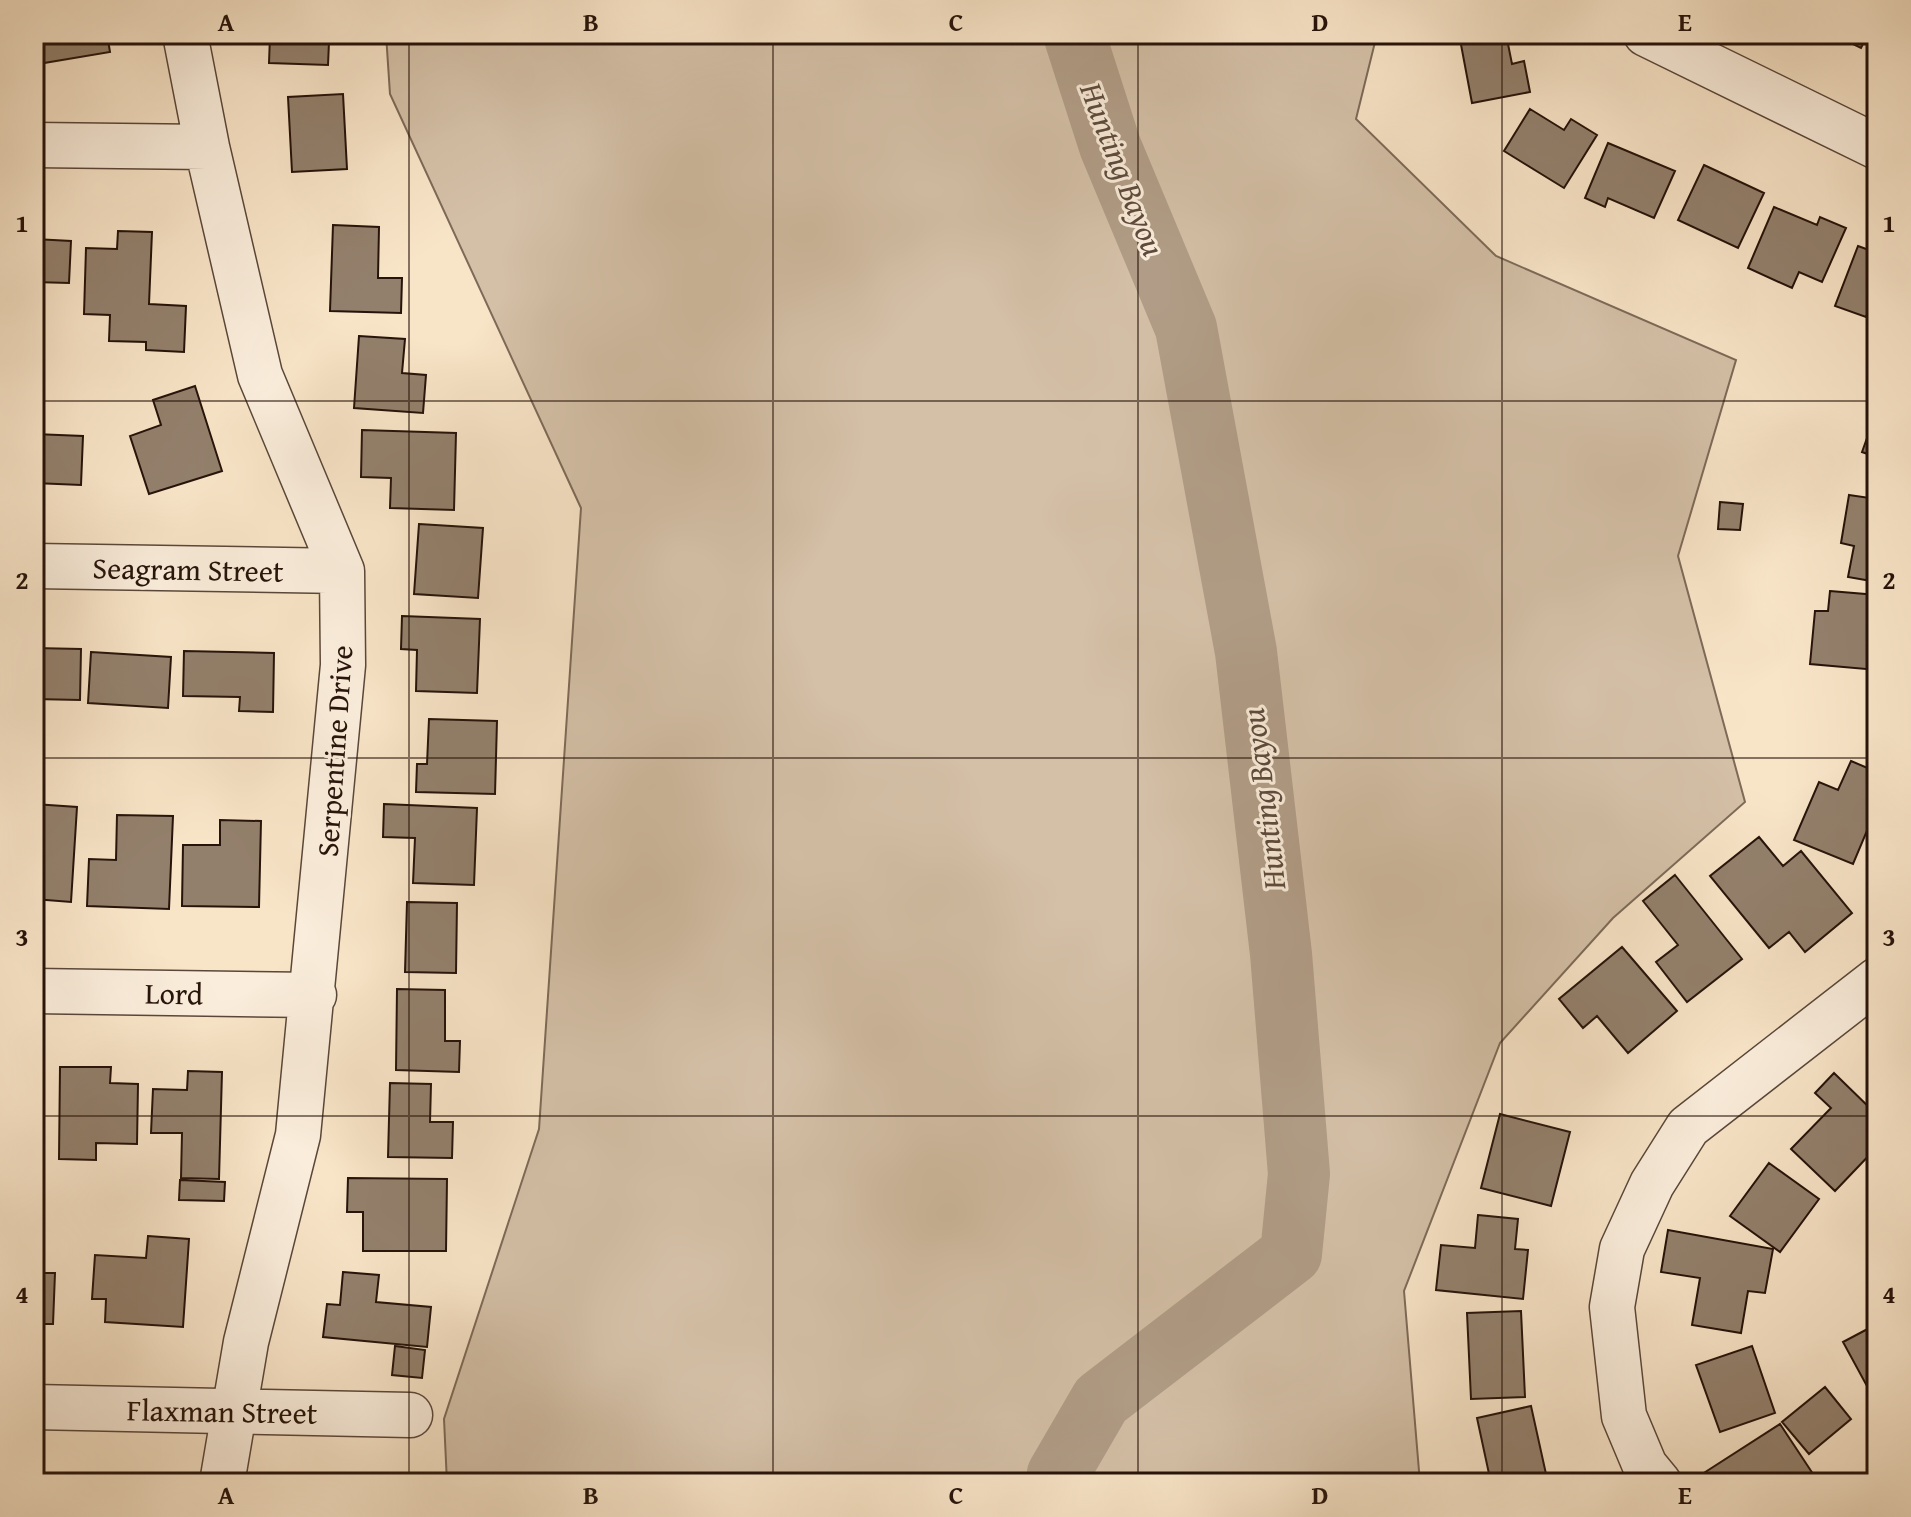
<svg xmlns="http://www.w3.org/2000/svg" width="1911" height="1517" font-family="'Gentium Book Plus',serif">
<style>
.green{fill:#d4c0a7;stroke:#7d6a58;stroke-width:2}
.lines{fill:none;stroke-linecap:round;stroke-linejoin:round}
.river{stroke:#b19d87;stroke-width:62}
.building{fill:#93806c;stroke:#26130a;stroke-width:2}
.minor-casing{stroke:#5a4739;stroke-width:47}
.minor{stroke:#faeddb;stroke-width:44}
.grid{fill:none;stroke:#26130a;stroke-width:2;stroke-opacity:0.55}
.labels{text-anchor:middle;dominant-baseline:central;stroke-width:6;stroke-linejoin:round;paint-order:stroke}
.street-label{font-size:30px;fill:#26130a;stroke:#faeddb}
.water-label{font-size:32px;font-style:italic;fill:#5e4a3c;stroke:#faeddb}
.neatline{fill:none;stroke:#26130a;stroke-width:3}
.grid-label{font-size:26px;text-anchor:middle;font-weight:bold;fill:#26130a}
</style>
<rect width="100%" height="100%" fill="#f8e4c7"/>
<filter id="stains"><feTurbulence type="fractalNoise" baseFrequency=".0025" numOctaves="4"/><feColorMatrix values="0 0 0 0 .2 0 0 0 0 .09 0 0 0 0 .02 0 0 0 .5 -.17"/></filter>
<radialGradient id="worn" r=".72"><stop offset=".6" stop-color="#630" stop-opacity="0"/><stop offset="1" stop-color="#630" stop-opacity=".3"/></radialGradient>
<!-- green -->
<path class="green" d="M386,34H1377L1356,119L1496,256L1736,360L1678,556L1745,802L1613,918L1500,1043L1404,1291L1420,1483H447L444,1419L539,1129L581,508L390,94Z"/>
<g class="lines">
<!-- river -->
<path class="river" d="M1062,1483L1058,1474L1101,1400L1291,1254L1299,1174L1281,954L1246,652L1186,328L1110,146L1074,34"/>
</g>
<!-- building -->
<path class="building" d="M34,34H107L110,52L38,64Z
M282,34H348L347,43L329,42L328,65L269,63L270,36L282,37Z
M1459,34H1506L1512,64L1524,61L1530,92L1472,103Z
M1832,34H1868L1861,48Z
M343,94L347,169L292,172L288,97Z
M1530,109L1564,130L1571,119L1597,135L1564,188L1504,151Z
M1608,143L1675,171L1654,218L1608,198L1605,207L1585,198Z
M1704,165L1764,193L1738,248L1678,220Z
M1774,207L1817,225L1820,217L1846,228L1822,282L1799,272L1792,288L1748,268Z
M333,225L379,227L378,278H402L401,313L330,311Z
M118,231L152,232L149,304L186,306L184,352L146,350V342L109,341L110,315L84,314L86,248L117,249Z
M34,239L71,241L69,283L34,282Z
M1858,246L1877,253V309L1870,306L1866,317L1835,306Z
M359,336L405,339L402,373L426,375L423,413L354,408Z
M195,386L222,471L149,494L130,436L161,425L153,400Z
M1877,410V457L1862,452Z
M362,430L456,433L454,510L390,508L391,478L361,477Z
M34,434L83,436L81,485L34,483Z
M1877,460V482L1870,479Z
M1849,495L1877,499V582L1848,577L1854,546L1841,543Z
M1720,502L1743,504L1740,530L1718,529Z
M419,524L483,528L478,598L414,594Z
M1830,591L1877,595V670L1810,664L1815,611H1828Z
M402,616L480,619L477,693L416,691L417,650L401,649Z
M34,648L81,649L80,700L34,699Z
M184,651L274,653L273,712L239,711L240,697L183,696Z
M91,652L171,657L168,708L88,703Z
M429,719L497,721L495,794L416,792L417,764H427Z
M1851,761L1877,772V807L1853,864L1794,840L1819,782L1838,790Z
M34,804L77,807L71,902L34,899Z
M384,804L477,808L474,885L413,883L415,838L383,837Z
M117,815L173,816L169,909L87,906L89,859L116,860Z
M220,820L261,821L259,907L182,906L183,845H220Z
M1759,837L1783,866L1801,851L1852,913L1805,952L1789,932L1769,948L1710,876Z
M1675,875L1742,959L1687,1002L1656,962L1678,945L1643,901Z
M407,902L457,903L456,973L405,972Z
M1622,947L1677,1011L1628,1053L1597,1016L1583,1028L1559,999Z
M397,989L445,990V1041H460L459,1072L396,1070Z
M60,1067H111L110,1083L138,1084L137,1144L96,1143V1160L59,1159Z
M34,1069H41V1124H34Z
M188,1071L222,1072L219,1179L181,1178L182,1133H151L153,1089L187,1090Z
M1834,1073L1877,1115V1147L1835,1191L1791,1149L1831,1108L1815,1093Z
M390,1083L431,1084L430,1122H453L452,1158L388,1157Z
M1500,1114L1570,1132L1551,1206L1481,1188Z
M1769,1163L1819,1199L1780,1252L1730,1216Z
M348,1178L447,1179L446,1251H363V1212H347Z
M180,1180L225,1182L224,1201L179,1200Z
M1478,1215L1518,1219L1515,1249L1528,1250L1523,1299L1436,1290L1441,1245L1475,1248Z
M1668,1230L1773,1249L1765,1293L1748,1291L1741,1333L1692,1325L1700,1278L1661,1272Z
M148,1236L189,1239L183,1327L105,1322L106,1299H92L95,1255L146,1258Z
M343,1272L379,1275L376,1302L431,1307L427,1347L323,1337L327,1304L340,1305Z
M34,1273H55L53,1324H34Z
M1521,1311L1525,1397L1471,1399L1467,1313Z
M1877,1324V1383L1868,1388L1843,1342Z
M395,1346L425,1350L422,1378L392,1375Z
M1752,1346L1775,1413L1720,1432L1696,1365Z
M1825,1387L1851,1419L1809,1454L1782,1422Z
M1531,1406L1548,1483H1491L1477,1418Z
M1780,1424L1819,1483H1699L1696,1478Z
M297,1473L414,1474V1483H297Z"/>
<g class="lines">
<!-- minor casing -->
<g class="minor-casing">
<path id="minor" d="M185,34L207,147L260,375L342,571L343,665L298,1135L246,1342L222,1483
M1646,34L1877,147
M34,145L207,147
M34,566L342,571
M34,991L314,995
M34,1407L410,1415
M1659,1483L1645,1466L1624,1416L1612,1307L1622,1249L1652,1184L1688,1127L1877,980"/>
</g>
<!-- minor -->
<use href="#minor" class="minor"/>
</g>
<!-- grid -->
<path class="grid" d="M409,34V1483M773,34V1483M1138,34V1483M1502,34V1483M34,401H1877M34,758H1877M34,1116H1877"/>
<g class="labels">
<!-- street labels -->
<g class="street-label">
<text transform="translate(188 569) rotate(1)">Seagram Street</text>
<text transform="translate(334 751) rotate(-86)">Serpentine Drive</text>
<text transform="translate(174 993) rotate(1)">Lord</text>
<text transform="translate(222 1411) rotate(1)">Flaxman Street</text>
</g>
<!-- water labels -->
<g class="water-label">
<text transform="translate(1123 169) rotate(69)">Hunting Bayou</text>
<text transform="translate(1263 799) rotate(-97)">Hunting Bayou</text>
</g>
</g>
<!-- margin -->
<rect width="1911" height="1517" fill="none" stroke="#f8e4c7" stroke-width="88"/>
<rect x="44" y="44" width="1823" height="1429" class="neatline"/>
<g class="grid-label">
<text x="226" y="31">A</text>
<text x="591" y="31">B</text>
<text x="956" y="31">C</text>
<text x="1320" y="31">D</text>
<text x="1685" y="31">E</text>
<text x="22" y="232">1</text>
<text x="1889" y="232">1</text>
<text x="22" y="589">2</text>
<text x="1889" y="589">2</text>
<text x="22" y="946">3</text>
<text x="1889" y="946">3</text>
<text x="22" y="1303">4</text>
<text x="1889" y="1303">4</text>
<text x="226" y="1504">A</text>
<text x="591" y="1504">B</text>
<text x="956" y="1504">C</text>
<text x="1320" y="1504">D</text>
<text x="1685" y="1504">E</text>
</g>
<rect width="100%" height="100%" filter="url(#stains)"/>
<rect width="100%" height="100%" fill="url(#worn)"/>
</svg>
